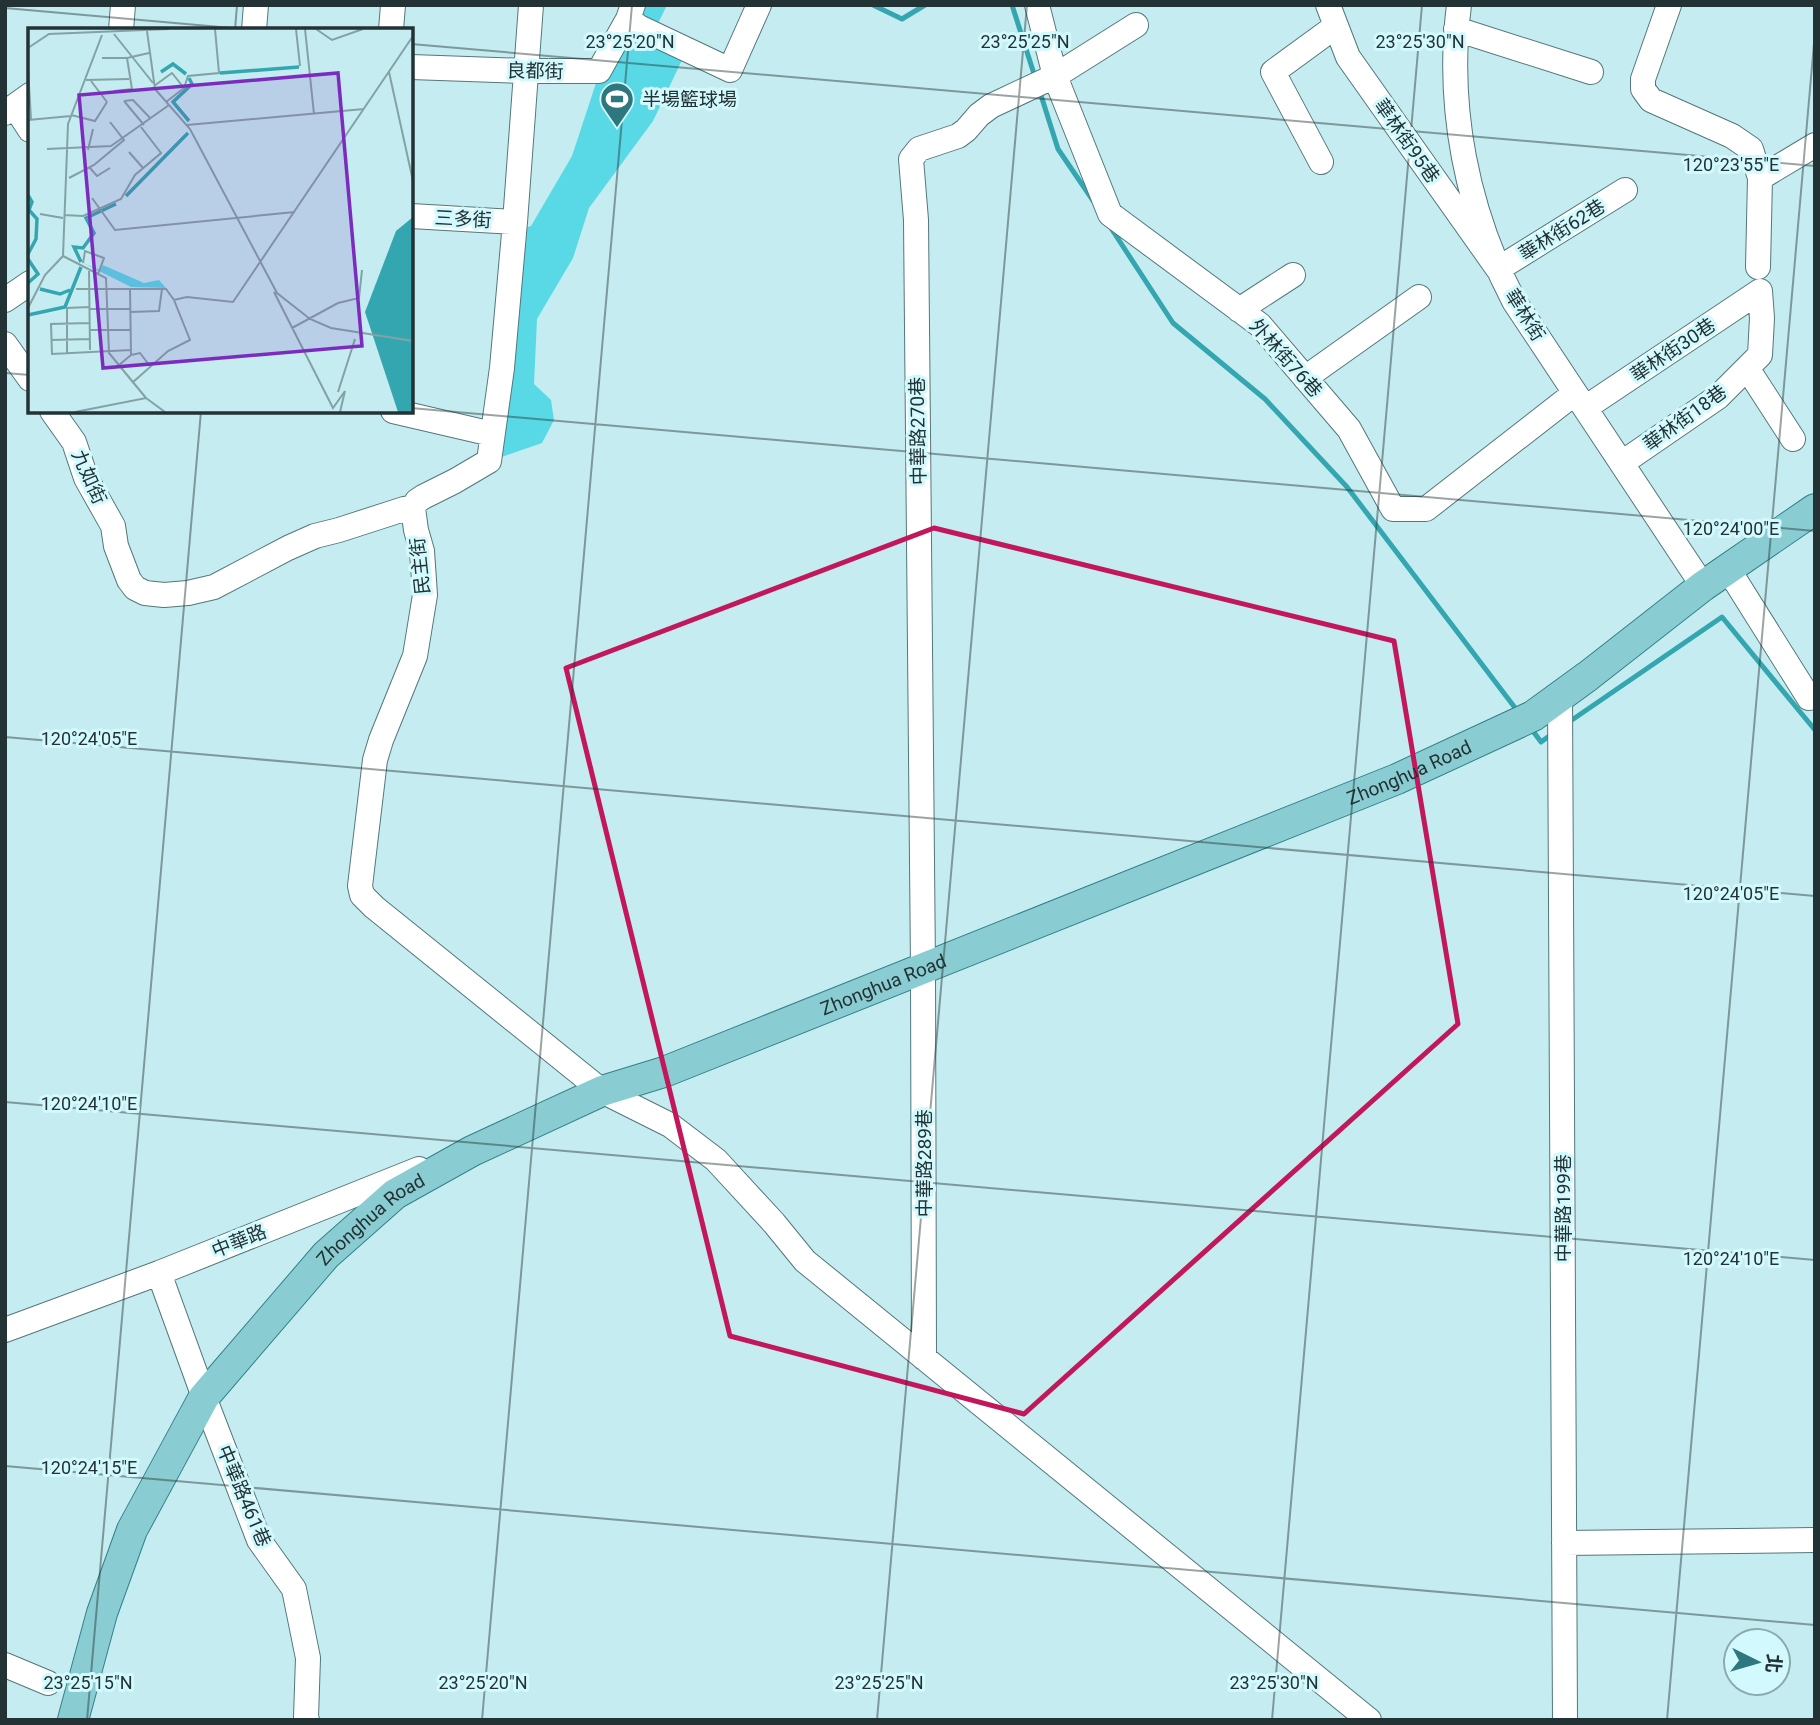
<svg xmlns="http://www.w3.org/2000/svg" width="1820" height="1725" font-family="Roboto,'Noto Sans TC',sans-serif">
<style>
.green{fill:#59d9e5}
.lines{fill:none;stroke-linecap:round;stroke-linejoin:round}
.stream{stroke:#33a6b0;stroke-width:5}
.minor-casing{stroke:#53777b;stroke-width:26}
.major-casing{stroke:#338188;stroke-width:32}
.minor{stroke:#fff;stroke-width:24}
.major{stroke:#89cdd3;stroke-width:30}
.marked{fill:none;stroke:#c2185b;stroke-width:5;stroke-linejoin:round}
.ticks{fill:none;stroke:#233234;stroke-width:2;stroke-opacity:0.45}
.labels{text-anchor:middle;dominant-baseline:central;stroke-width:6;stroke-linejoin:round;paint-order:stroke}
.street-label{font-size:19px;fill:#233234;stroke:#d2fafe}
.poi-label{font-size:19px;fill:#233234;stroke:#d2fafe;text-anchor:start}
.inset-river{fill:none;stroke:#33a6b0;stroke-width:3.5}
.inset-road{fill:none;stroke:#84a2a5;stroke-width:2}
.view{fill:#7b2cbf;fill-opacity:0.15;stroke:#7b2cbf;stroke-width:3.5}
.inset-edge{fill:none;stroke:#233234;stroke-width:3.5}
.ticks-label{font-size:18px;text-anchor:middle;fill:#233234;stroke:#d2fafe;stroke-width:6;stroke-linejoin:round;paint-order:stroke}
</style>
<rect width="100%" height="100%" fill="#c5ecf0"/>
<!-- green -->
<path class="green" d="M635,5H667L651,38L684,56L653,121L589,208L573,258L537,319L534,384L551,400L554,420L542,443L493,460L519,230L531,226L572,156L598,77Z"/>
<g class="lines">
<!-- stream -->
<path class="stream" d="M873,5L902,19L925,5
M1012,5L1035,77
M1039,89L1058,149L1094,202
M1109,225L1173,323L1265,399L1347,487L1519,713
M1569,722L1722,617L1815,730
M1530,727L1541,742L1552,734"/>
<!-- minor casing -->
<g class="minor-casing">
<path id="minor" d="M531,5L515,222L502,368L489,461L455,481L423,497L417,501L413,508L416,530L422,551L425,595L415,656L381,740L375,760L360,886L362,895L374,907L602,1091L670,1125L716,1160L774,1223L805,1261L1369,1720
M1037,5L1055,76L1110,214L1260,325L1349,429L1393,509H1426L1575,393
M1328,5L1348,57L1498,269L1625,190
M1459,5C1446,107 1467,211 1514,301L1703,586
M1669,5L1643,79V89L1651,100L1732,136L1751,149L1760,178L1758,267
M628,19L639,27L730,70L759,5
M1456,29L1591,72
M121,30L123,5
M254,30L256,5
M391,30L393,5
M411,67L526,71H599L628,19L633,5
M15,107L30,130
M5,113L30,95
M1321,162L1273,72L1336,26
M1760,178L1815,145
M411,216L515,222
M5,300L30,283
M1239,310L1293,275
M5,344L30,379
M1747,368L1793,439
M1305,378L1419,297
M1585,408L1760,291L1762,318L1760,355L1718,397L1622,463
M52,411L74,442L86,478L113,526L116,546L129,580L135,588L145,593L164,595L188,593L214,587L288,548L315,536L339,530L404,509L413,508
M393,411L492,434
M1728,569L1809,698L1815,694
M1560,696L1565,1720
M159,1273L204,1397L259,1540L294,1589L308,1658L306,1717L307,1720
M5,1330L159,1273L419,1169
M924,1358L923,968L916,220L911,159L919,149L958,136L966,130L979,115L991,106L1055,76L1136,25
M1564,1543L1815,1540
M5,1665L48,1683"/>
</g>
<!-- major casing -->
<g class="major-casing">
<g id="major">
<path id="s1" d="M73,1720L102,1613L132,1530L204,1397L326,1255L395,1194L472,1151L602,1091L664,1072L1397,779L1533,716L1588,676L1703,586L1815,509"/>
</g>
</g>
<!-- minor -->
<use href="#minor" class="minor"/>
<!-- major -->
<use href="#major" class="major"/>
</g>
<!-- marked area -->
<path class="marked" d="M934,528L1394,641L1458,1024L1024,1414L730,1336L566,668Z"/>
<!-- ticks -->
<path class="ticks" d="M5,8L254,30M235,30L237,5M411,44L1815,166M5,373L30,375M411,408L1815,531M5,737L1815,896M5,1102L1815,1260M5,1466L1815,1625M87,1720L201,411M482,1720L632,5M877,1720L1027,5M1272,1720L1422,5M1667,1720L1815,32"/>
<!-- icons -->
<defs>
<g id="stadium-pin" transform="scale(1.75)"><path d="M0 17L-7.5 6A9.5 9.5 0 1 1 7.5 6Z" fill="#2e777e" stroke="#d2fafe"/><path d="M0-5a6.5 5 0 1 0 0 10a6.5 5 0 1 0 0-10ZM-3.5-1.8h7v3.6h-7Z" fill="#fff"/></g>
</defs>
<g fill-rule="evenodd">
<use href="#stadium-pin" x="617" y="99"/>
</g>
<g class="labels">
<!-- street labels -->
<g class="street-label">
<text transform="translate(535 71) rotate(1)">良都街</text>
<text transform="translate(1407 141) rotate(55)">華林街95巷</text>
<text transform="translate(463 219) rotate(3)">三多街</text>
<text transform="translate(1562 230) rotate(-32)">華林街62巷</text>
<text transform="translate(1525 315) rotate(58)">華林街</text>
<text transform="translate(1673 350) rotate(-34)">華林街30巷</text>
<text transform="translate(1286 358) rotate(48)">外林街76巷</text>
<text transform="translate(1685 418) rotate(-36)">華林街18巷</text>
<text transform="translate(918 431) rotate(-91)">中華路270巷</text>
<text transform="translate(89 477) rotate(66)">九如街</text>
<text transform="translate(420 566) rotate(-96)">民主街</text>
<text stroke="none"><textPath href="#s1" startOffset="1729">Zhonghua Road</textPath></text>
<text stroke="none"><textPath href="#s1" startOffset="1162">Zhonghua Road</textPath></text>
<text transform="translate(924 1163) rotate(-90)">中華路289巷</text>
<text transform="translate(1563 1208) rotate(-90)">中華路199巷</text>
<text stroke="none"><textPath href="#s1" startOffset="595">Zhonghua Road</textPath></text>
<text transform="translate(239 1241) rotate(-22)">中華路</text>
<text transform="translate(244 1496) rotate(67)">中華路461巷</text>
</g>
<!-- poi labels -->
<g class="poi-label">
<text x="642" y="99">半場籃球場</text>
</g>
</g>
<!-- overview -->
<g transform="translate(28 28)">
<rect width="385" height="385" fill="#c5ecf0"/>
<path d="M55,235L72,242L75,237L116,255L131,252L138,260L103,259Z" fill="#59d9e5"/>
<path d="M385,189V384H370L337,284L368,203Z" fill="#33a6b0"/>
<path class="inset-river" d="M133,44L145,36L158,46M192,45L271,39M161,50L164,56L145,74L161,93M0,167L4,174L1,182L9,191L8,211L0,226M98,168L160,105M0,231L10,246L0,255M53,234L46,219L55,220L66,205L58,190L88,176M12,261L32,266L42,262M0,287L37,279L53,239"/>
<path class="inset-road" d="M268,1L272,38M277,1L286,86M288,1L304,12L335,1M119,3L127,61L162,101L249,265L282,291L303,300L385,313M86,6L125,55M0,20L21,6L141,1M74,30H99M0,41L3,91M361,44L385,153M58,52L101,51M63,53L79,74M126,58L144,45L156,60L138,74M156,60L160,48L191,45L187,1M86,63L104,61L99,30L121,25M96,73L105,72L123,91M96,73L116,97M43,87L67,93L79,74M0,92L43,88M159,97L336,81M19,121L83,118L141,77M60,122L65,101M101,124L115,140M62,140L69,148L82,140M41,150L66,137L96,112L82,94M64,170L87,202L267,184M12,186L35,190M36,187L55,188L93,171L107,147L133,125L113,99M35,228L78,250L81,325L118,370M55,235L57,223L76,230L70,246M61,243L62,322M48,261H138L146,272L159,269L205,274L385,8M246,264L305,380L317,363L312,384M0,280L17,247L35,228L40,96L74,7M61,281H102M102,284L131,283L134,261M61,295L23,296L24,326L103,322M264,300L310,275L331,270L334,242M61,302H102M23,312L62,311M39,326V280L61,279M103,327L112,325L122,338M91,337L103,327L102,260M104,355L140,323L162,312L146,272M310,364L327,311M47,384L118,370L137,384"/>
<path class="view" d="M310,45L334,318L75,340L51,67Z"/>
<rect width="385" height="385" class="inset-edge"/>
</g>
<g class="ticks-label">
<text x="630" y="48">23°25'20"N</text>
<text x="1025" y="48">23°25'25"N</text>
<text x="1420" y="48">23°25'30"N</text>
<text x="1731" y="171">120°23'55"E</text>
<text x="1731" y="535">120°24'00"E</text>
<text x="89" y="745">120°24'05"E</text>
<text x="1731" y="900">120°24'05"E</text>
<text x="89" y="1110">120°24'10"E</text>
<text x="1731" y="1265">120°24'10"E</text>
<text x="89" y="1474">120°24'15"E</text>
<text x="88" y="1689">23°25'15"N</text>
<text x="483" y="1689">23°25'20"N</text>
<text x="879" y="1689">23°25'25"N</text>
<text x="1274" y="1689">23°25'30"N</text>
</g>
<!-- border -->
<rect width="1820" height="1725" fill="none" stroke="#233234" stroke-width="14"/>
<!-- north arrow -->
<g transform="translate(1757 1662) rotate(95)"><circle r="33" fill="#d2fafe" stroke="#8caaad" stroke-width="2"/>
<path d="M0-5L12 26L0 18L-12 26Z" fill="#2e777e"/>
<text y="-10" font-size="19" font-weight="bold" text-anchor="middle" fill="#233234">北</text>
</g>
</svg>
